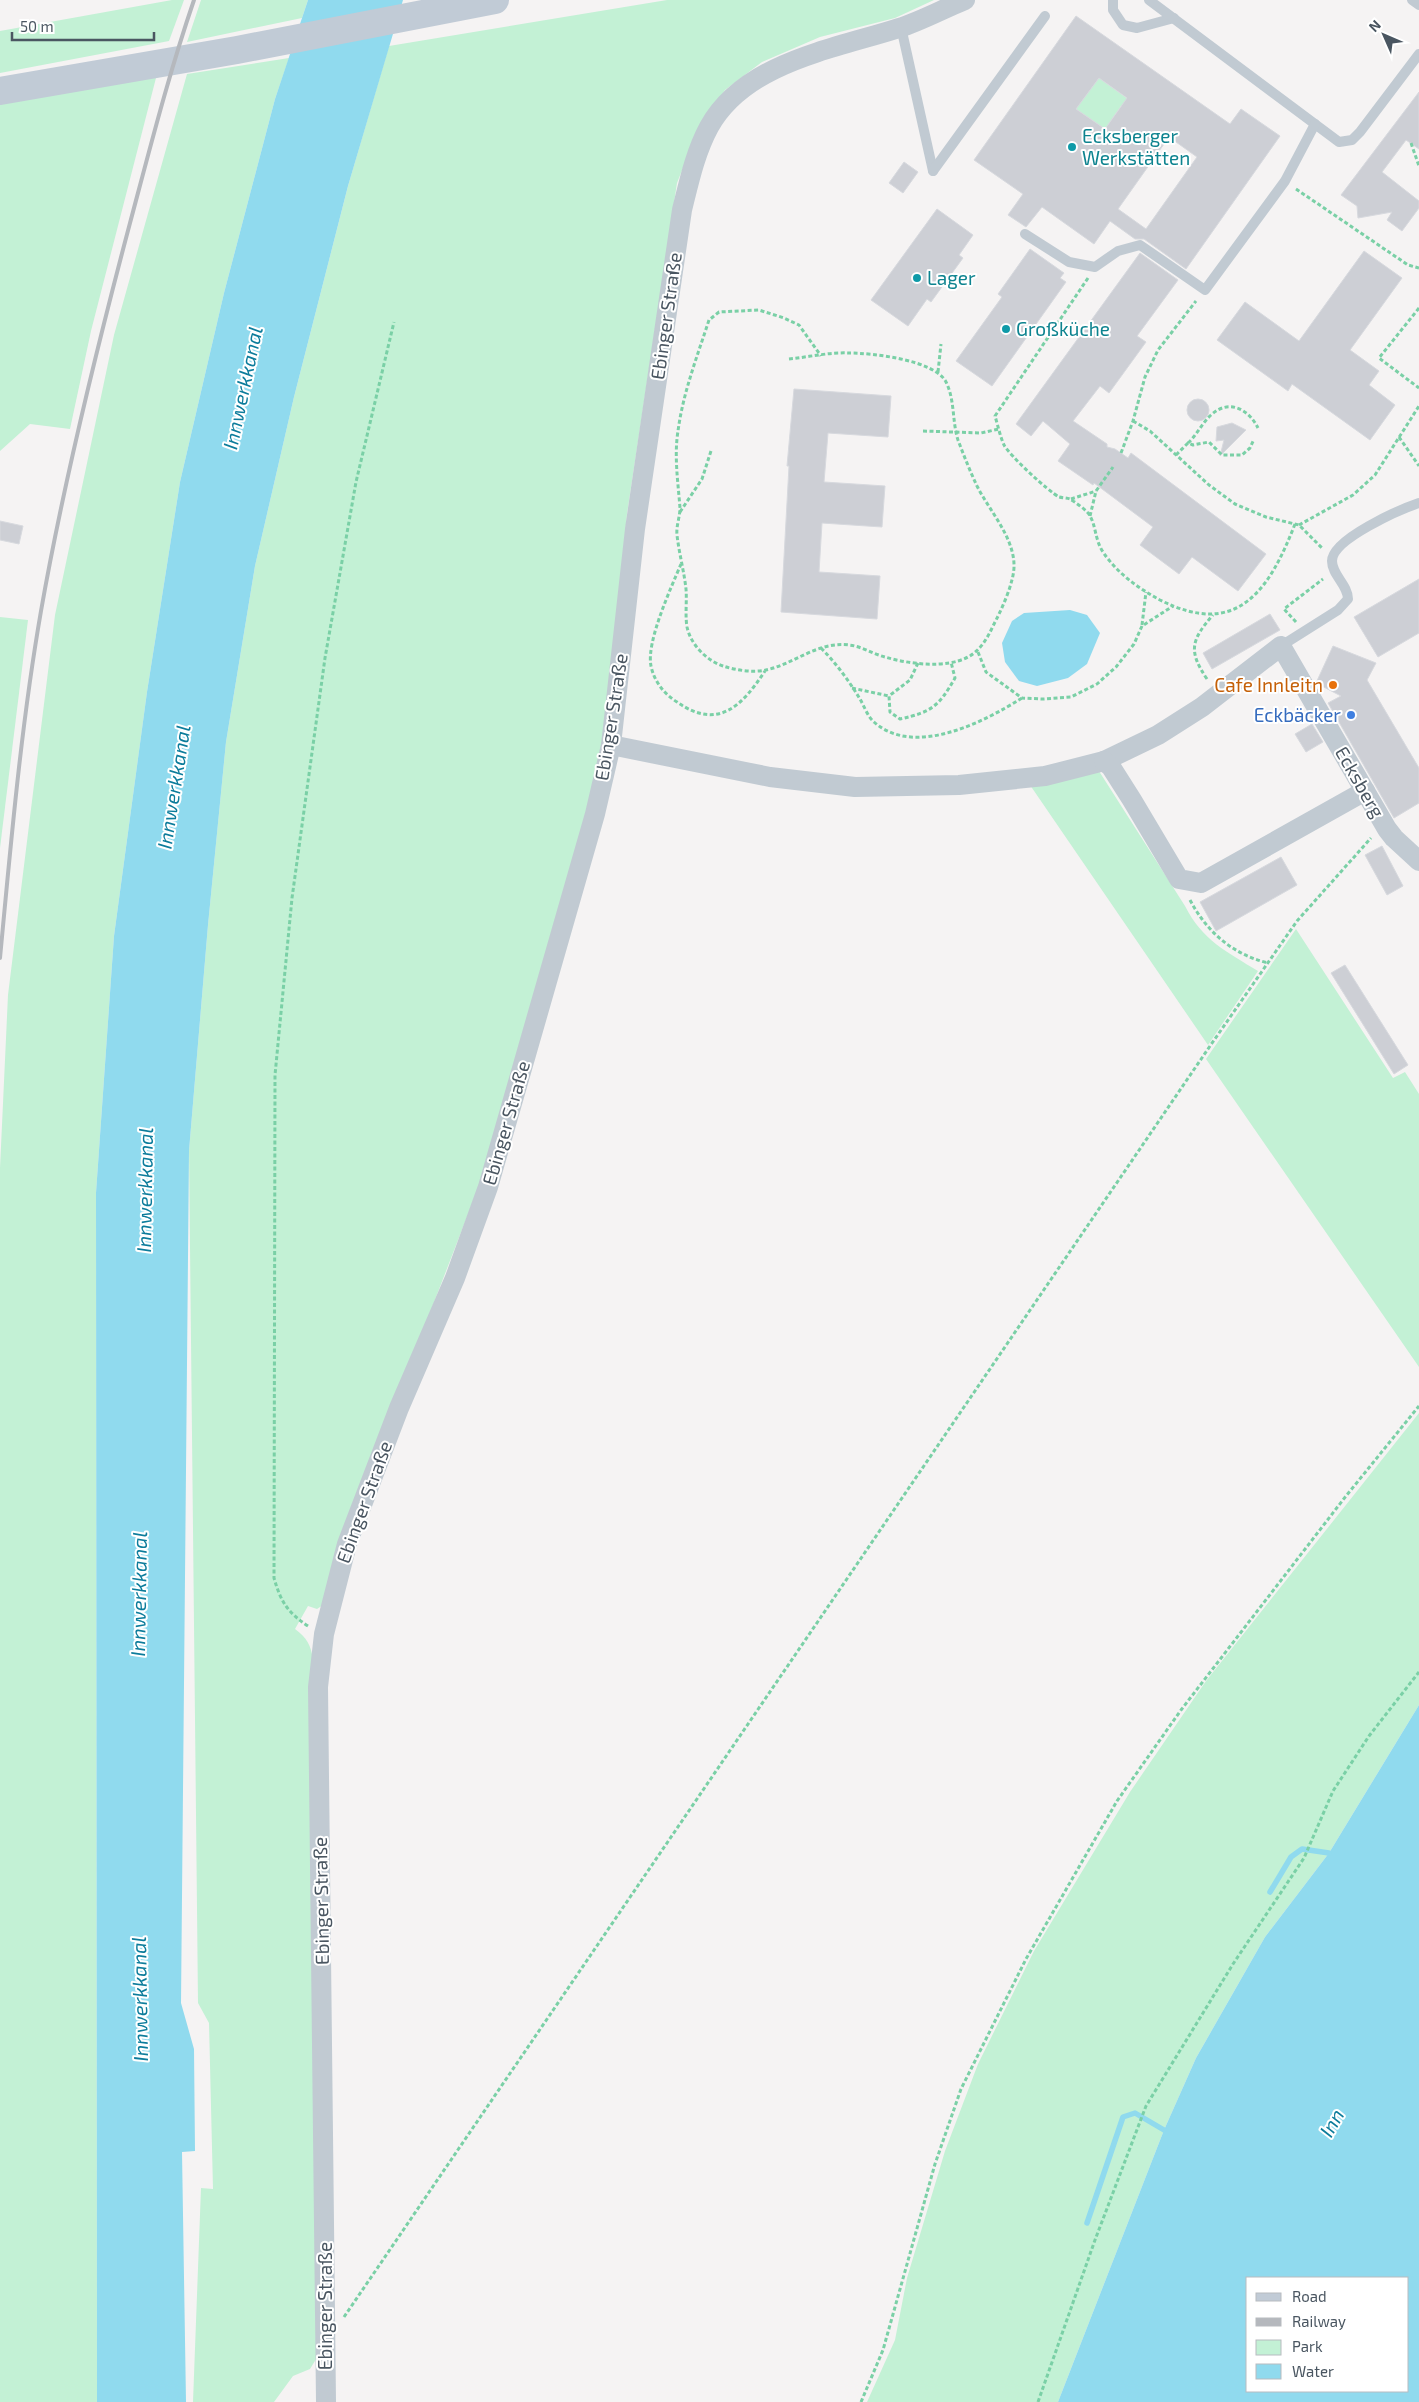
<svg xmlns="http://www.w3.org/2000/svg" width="1419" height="2402" font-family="'Exo 2',sans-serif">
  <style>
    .green { fill: #c3f1d5 }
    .water { fill: #90daee; fill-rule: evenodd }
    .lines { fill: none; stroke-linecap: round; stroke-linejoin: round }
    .stream { stroke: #90daee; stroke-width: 5.5 }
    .building { fill: #cdcfd5; stroke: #d7d9de; fill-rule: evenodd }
    .path { stroke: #7ad0a6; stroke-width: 3; stroke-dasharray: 4 2.5; stroke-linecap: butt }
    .lane { stroke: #c1cad2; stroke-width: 10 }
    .street { stroke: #c1cad2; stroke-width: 20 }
    .secondary { stroke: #c1cbd6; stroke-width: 28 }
    .rail { stroke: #b5b8bd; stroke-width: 4 }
    .culture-dot { fill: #0f9aa8; stroke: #fff; stroke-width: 2 }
    .food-dot { fill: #e8710a; stroke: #fff; stroke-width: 2 }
    .shop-dot { fill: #3f7fe0; stroke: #fff; stroke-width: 2 }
    .labels { text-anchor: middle; stroke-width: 4; stroke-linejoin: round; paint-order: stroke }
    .culture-label { font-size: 19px; fill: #0d838f; stroke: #fff; text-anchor: start }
    .street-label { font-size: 19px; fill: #4a5661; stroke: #fff }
    .food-label { font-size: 19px; fill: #c56008; stroke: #fff; text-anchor: end }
    .shop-label { font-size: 19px; fill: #366cbe; stroke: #fff; text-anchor: end }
    .water-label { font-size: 20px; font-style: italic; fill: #0c7c9b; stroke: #fff }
  </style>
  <rect width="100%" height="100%" fill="#f5f3f3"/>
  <g class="green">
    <path d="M172,0h12l-15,41 -169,32v-42z"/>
    <path d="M201,0h107l-6,18 -115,24z"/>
    <path d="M667,0h267l-39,18 -75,19 -58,25 -37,28 -25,35 -23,58 -50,331 -21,219 -15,70 -111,380 -59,153 -98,269 -6,4 -9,-3 -13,23c12,9 16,16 18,31l5,696 -8,13 -17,7 -19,26h-81l8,-214 12,1 -4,-166 -11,-20 -9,-852 19,-226 18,-183 29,-176 39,-169 54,-211 41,-140z"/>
    <path d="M289,58l-14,41 -51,194 -44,189 -33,210 -33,244 -18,257 1,1209h-97v-1234l8,-173 47,-380 59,-280 73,-261z"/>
    <path d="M157,74l-66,257 -21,98 -40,-5 -30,27v-348z"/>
    <path d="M1099,78l33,24 -11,4 -16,23 -29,-20z"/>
    <path d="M0,617l28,3 -28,228z"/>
    <path d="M1097,768l88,138c17,34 42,46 73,65l-50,74 -178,-260z"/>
    <path d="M1296,929l97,149 12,-6 14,22v273l-213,-308z"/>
    <path d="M1419,1413v292l-90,148 -64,84 -69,121 -32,72 -106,272h-191l28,-62 12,-62 38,-127 33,-87 56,-113 96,-159 76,-111z"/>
  </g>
  <g class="water">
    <path d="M308,0h95l-55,186 -54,211 -39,169 -29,176 -18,183 -19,226 -8,852 13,46 1,102 -13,1 4,250h-89l-1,-1209 18,-257 33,-244 33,-210 44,-189 51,-194z"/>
    <path d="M1070,610l17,5 13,18 -13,31 -19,14 -31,8 -18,-5 -14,-19 -3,-19 10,-22 12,-8z"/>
    <path d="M1419,1705v697h-361l106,-272 32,-72 69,-121 64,-84zM1248,2278h160v113h-160z"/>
  </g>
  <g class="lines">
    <g class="stream">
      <path d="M1270,1892l21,-35 11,-8 27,4"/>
      <path d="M1087,2223l36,-106 12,-4 29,17"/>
    </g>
  </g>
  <g class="building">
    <path d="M1076,16l154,108 11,-15 39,27 -94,133 -42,-30h-9l-25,-18 -16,23 -52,-37 -16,20 -18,-12 15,-21 -49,-34zM1099,78l28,20 -22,31 -29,-20zM1169,137l28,20 -51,72 -28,-20z"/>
    <path d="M1419,92v57l-13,-9 -24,32 37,29v7l-17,23 -15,-11 5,-8 -34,6 -1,-12 -16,-11z"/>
    <path d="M904,162l14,10 -15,21 -14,-10z"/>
    <path d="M937,209l36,26 -14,20 4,3 -32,44 -4,-3 -19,27 -37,-26z"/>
    <path d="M1030,249l34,24 -4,5 6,4 -74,104 -36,-25 46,-64 -4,-3z"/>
    <path d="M1364,251l38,27 -52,72 29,21 -10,14 26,20 -25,35 -78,-56 -4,7 -71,-51 28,-38 54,39z"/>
    <path d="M1140,253l38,27 -41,56 9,6 -37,51 -9,-7 -27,35 34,23v3l8,2 13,9 3,-5 135,101 -28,37 -46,-34 -13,17 -39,-29 13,-18 -59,-44 -1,2 -35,-24 12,-17 -27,-23 -12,15 -15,-12z"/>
    <path d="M794,389l97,7 -3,41 -60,-4 -4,49 61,4 -3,41 -60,-4 -3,49 61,4 -3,43 -96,-7 8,-146h-2z"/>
    <circle cx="1198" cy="410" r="11"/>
    <path d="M1232,423l14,7 -26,26 4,-16 -8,1 1,-14z"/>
    <path d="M0,521l23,5 -4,18 -19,-4z"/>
    <path d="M1419,579v54l-41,24 -24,-40z"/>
    <path d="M1270,614l10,16 -68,39 -9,-16z"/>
    <path d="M1333,646l43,17 -9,17 52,88v35l-25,15 -66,-115 13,-7 -25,-13z"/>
    <path d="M1312,724l11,18 -17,10 -11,-18z"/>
    <path d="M1382,846l21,40 -16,9 -22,-40z"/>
    <path d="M1281,857l16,28 -81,46 -16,-29z"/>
    <path d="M1345,965l63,100 -14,9 -63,-101z"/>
  </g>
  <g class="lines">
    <g class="path">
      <path d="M1411,143l8,23"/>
      <path d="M1296,189l112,76 11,3"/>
      <path d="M1088,278l-93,138c3,10 5,20 9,29 6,11 44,46 55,52 4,1 8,1 11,2 5,3 18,12 20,17 6,10 5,24 13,36 14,21 35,36 57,48 77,39 109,-9 135,-76"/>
      <path d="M1419,308l-40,50 40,30"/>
      <path d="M789,359c20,-2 41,-7 60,-6 23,0 86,7 97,29 9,18 6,39 12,58 6,16 12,31 19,46 12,24 36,50 37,78 1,17 -13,47 -21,62 -12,26 -24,36 -54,38 -17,1 -37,-2 -54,-7 -12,-3 -24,-11 -36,-12 -31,-4 -55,19 -83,25 -13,3 -31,0 -43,-4 -17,-6 -32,-21 -36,-39 -2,-12 0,-26 -1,-38 -2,-18 -7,-36 -9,-54 -1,-9 3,-18 3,-27 -2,-26 -6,-52 -2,-77 5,-38 19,-74 31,-111l10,-8 40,-2 25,8 15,7 22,31"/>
      <path d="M938,372l3,-28"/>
      <path d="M1133,421l17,10 59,54 26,19 31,13 33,8 24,24"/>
      <path d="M923,431l58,2 18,-4"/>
      <path d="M1399,437l20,29"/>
      <path d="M1188,443c9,-8 14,-20 23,-28 17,-16 37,-7 47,13"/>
      <path d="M1121,453l12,-32 12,-44 13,-27 38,-49"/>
      <path d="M1176,455l12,-12 5,2 16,-3 13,13h20l8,-7 4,-9"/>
      <path d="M1071,499l25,-8"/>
      <path d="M680,512l22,-33 9,-28"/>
      <path d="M1090,516l6,-25 17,-24"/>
      <path d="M1299,525l54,-30 22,-20 44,-69"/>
      <path d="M681,564c-10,24 -35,78 -30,102 3,15 13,28 26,36 41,29 65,4 88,-31"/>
      <path d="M1296,622l-12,-13 39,-30"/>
      <path d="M1142,625l4,-33"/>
      <path d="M821,648c15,15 28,33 39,51 4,7 8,18 14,23 40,36 110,0 148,-24"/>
      <path d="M978,652l8,20 36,26 21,1 28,-2 26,-13 19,-17 18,-23 8,-18 31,-20"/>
      <path d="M918,663l-8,17 -21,16 1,16 10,7c32,-7 39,-13 55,-41l-4,-16"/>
      <path d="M1207,679c-19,-28 -16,-39 6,-64"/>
      <path d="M852,688l37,8"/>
      <path d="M1190,900c17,32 42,54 78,63"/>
      <path d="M308,1626c-21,-14 -27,-24 -34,-48l1,-503 17,-177 33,-240 31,-176 38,-160"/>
      <path d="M344,2317l866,-1271 87,-125 74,-83"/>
      <path d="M861,2402l22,-52 52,-186 26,-75 65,-130 91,-158 64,-91 165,-214 73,-90"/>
      <path d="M1038,2402l57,-162 51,-134 87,-142 71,-106 29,-67 36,-55 50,-64"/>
    </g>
    <g class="lane">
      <path d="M1113,0v10l10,15 14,3 37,-10"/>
      <path d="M1149,0l190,142 13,-2 8,-8 59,-78"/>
      <path d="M1412,0l7,5"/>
      <path d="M901,27l32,144"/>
      <path d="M933,171l112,-155"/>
      <path d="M1025,234l44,28 26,5 23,-16 22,-6 65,45 80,-109 30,-57"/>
      <path d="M1281,646l57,-36 10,-11c0,-14 -16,-24 -16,-38 0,-22 69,-52 87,-58"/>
    </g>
    <g class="street">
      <path d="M611,745l159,32 85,10 104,-2 86,-9 59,-15"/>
      <path d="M1104,761l54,-26 44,-28 79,-61 106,183 7,9 25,23"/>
      <path d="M1104,761l7,6 21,33 47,79 22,4 164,-92"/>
      <path d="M326,2402l-8,-715 6,-53 23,-90 52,-136 56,-130 33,-91 107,-373 16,-69 24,-216 47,-319c7,-28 13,-57 27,-83 36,-65 125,-78 190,-99 22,-7 44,-19 66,-28"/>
    </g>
    <path class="secondary" d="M0,91l237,-41 258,-50"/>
    <path class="rail" d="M0,958c11,-116 21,-232 41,-347 23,-131 55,-260 89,-388 20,-75 39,-150 64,-223"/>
  </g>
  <g class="culture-dot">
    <circle cx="1072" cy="147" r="5"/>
    <circle cx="917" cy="278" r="5"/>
    <circle cx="1006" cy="329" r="5"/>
  </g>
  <circle class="food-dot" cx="1333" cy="685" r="5"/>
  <circle class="shop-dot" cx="1351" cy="715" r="5"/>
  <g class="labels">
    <g class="culture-label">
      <text x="1082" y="143">Ecksberger<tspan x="1082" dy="22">Werkstätten</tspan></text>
      <text x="927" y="285">Lager</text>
      <text x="1016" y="336">Großküche</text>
    </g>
    <g class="street-label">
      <text transform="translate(666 316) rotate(-82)" y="7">Ebinger Straße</text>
      <text transform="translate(611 717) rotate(-81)" y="7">Ebinger Straße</text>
      <text transform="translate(1360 782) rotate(60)" y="7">Ecksberg</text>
      <text transform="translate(506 1123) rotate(-74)" y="7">Ebinger Straße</text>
      <text transform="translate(364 1502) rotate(-70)" y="7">Ebinger Straße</text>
      <text transform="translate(321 1901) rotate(-91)" y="7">Ebinger Straße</text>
      <text transform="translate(325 2306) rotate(-90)" y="7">Ebinger Straße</text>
    </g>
    <g class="food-label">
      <text x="1323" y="692">Cafe Innleitn</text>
    </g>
    <g class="shop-label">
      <text x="1341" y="722">Eckbäcker</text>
    </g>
    <g class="water-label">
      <text transform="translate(243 388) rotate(-78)" y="7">Innwerkkanal</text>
      <text transform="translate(174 787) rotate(-81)" y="7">Innwerkkanal</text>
      <text transform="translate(145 1190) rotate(-89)" y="7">Innwerkkanal</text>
      <text transform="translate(139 1594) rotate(-89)" y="7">Innwerkkanal</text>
      <text transform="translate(140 1999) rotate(-91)" y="7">Innwerkkanal</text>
      <text transform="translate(1332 2123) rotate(-60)" y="7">Inn</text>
    </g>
  </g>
  <rect x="1246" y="2277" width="162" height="115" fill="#ffffff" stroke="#b7bbc0"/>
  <rect x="1256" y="2293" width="25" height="8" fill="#c1cbd6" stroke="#b7bbc0"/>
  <text x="1292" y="2302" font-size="15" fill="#4a5661">Road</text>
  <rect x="1256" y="2318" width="25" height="8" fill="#b5b8bd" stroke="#b7bbc0"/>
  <text x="1292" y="2327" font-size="15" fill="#4a5661">Railway</text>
  <rect x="1256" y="2340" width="25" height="15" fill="#c3f1d5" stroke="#b7bbc0"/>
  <text x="1292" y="2352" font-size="15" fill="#4a5661">Park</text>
  <rect x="1256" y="2364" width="25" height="15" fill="#90daee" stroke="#b7bbc0"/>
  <text x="1292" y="2377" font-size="15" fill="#4a5661">Water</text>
  <g transform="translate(1384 35) rotate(315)" stroke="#ffffff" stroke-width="4" paint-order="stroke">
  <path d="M0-4L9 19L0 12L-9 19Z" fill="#4a5661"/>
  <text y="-8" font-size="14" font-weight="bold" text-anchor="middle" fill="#4a5661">N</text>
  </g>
  <path d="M12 32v8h142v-8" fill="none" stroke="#4a5661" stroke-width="2.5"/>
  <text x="20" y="32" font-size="15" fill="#4a5661" stroke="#ffffff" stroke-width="4" paint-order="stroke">50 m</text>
</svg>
